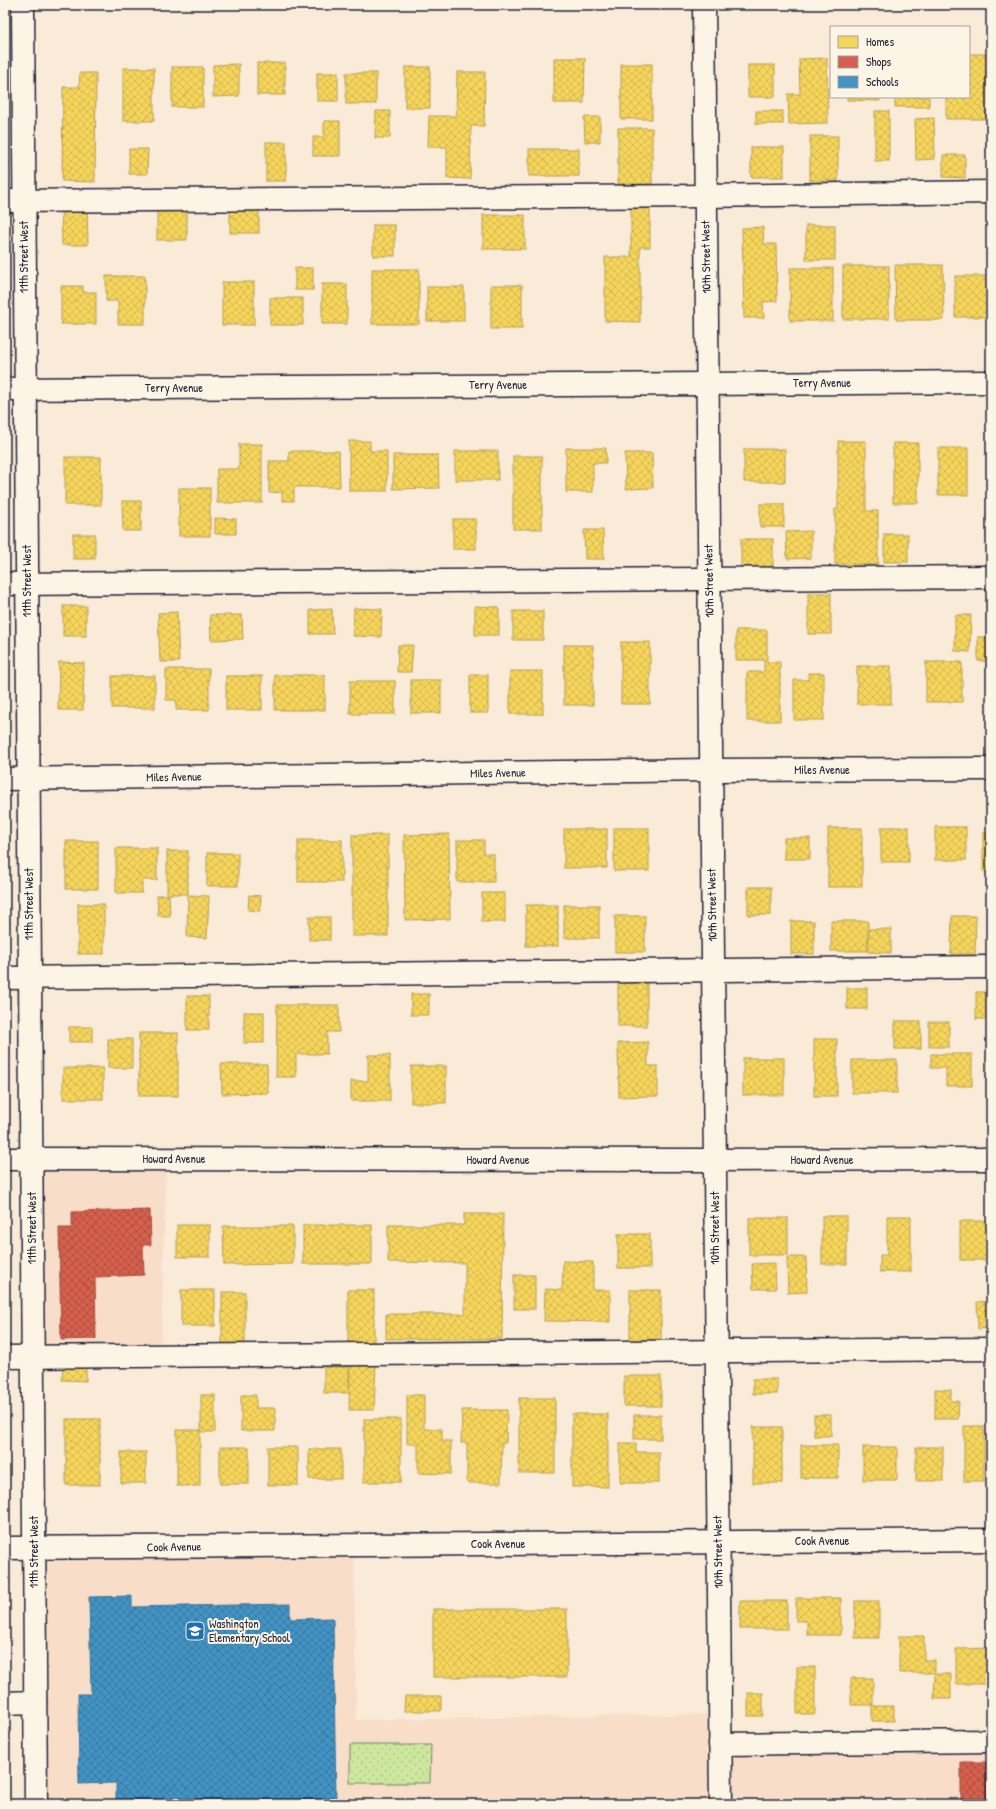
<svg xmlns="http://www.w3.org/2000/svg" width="996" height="1809" font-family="'Patrick Hand',sans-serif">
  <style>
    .built { fill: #f8ddc8 }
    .park { fill: url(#park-dots); stroke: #77846c }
    .homes { fill: url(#homes-cross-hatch); stroke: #b69f52 }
    .shops { fill: url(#shops-cross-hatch); stroke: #a04d48 }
    .schools { fill: url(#schools-cross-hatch); stroke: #39719a }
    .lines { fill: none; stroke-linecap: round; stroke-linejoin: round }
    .minor-casing { stroke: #22223b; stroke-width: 25 }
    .minor { stroke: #fcf5e5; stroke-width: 22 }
    .labels { text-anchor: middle; stroke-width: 4; stroke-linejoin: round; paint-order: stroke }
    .street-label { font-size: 12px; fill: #22223b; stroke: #fcf5e5 }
    .poi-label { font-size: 12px; fill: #22223b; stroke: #fcf5e5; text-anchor: start }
  </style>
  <defs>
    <pattern id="park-dots" width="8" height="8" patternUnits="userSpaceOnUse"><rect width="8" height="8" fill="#cce79e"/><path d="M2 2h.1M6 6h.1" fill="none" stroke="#afc689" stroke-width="1.8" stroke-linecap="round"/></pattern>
    <pattern id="homes-cross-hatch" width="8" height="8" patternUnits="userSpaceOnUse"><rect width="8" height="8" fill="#f6d55c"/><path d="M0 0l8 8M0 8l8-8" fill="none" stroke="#d3b751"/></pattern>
    <pattern id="shops-cross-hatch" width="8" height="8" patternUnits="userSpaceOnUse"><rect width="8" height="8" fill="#d6604d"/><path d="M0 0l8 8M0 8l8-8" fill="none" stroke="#ad4f41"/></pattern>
    <pattern id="schools-cross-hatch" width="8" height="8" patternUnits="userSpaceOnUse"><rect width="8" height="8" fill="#4393c3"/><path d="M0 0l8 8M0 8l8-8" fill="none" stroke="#3878a0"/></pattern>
  </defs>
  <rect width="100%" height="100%" fill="#faead8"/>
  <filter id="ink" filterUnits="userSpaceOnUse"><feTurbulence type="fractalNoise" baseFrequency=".025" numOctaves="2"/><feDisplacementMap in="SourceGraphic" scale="8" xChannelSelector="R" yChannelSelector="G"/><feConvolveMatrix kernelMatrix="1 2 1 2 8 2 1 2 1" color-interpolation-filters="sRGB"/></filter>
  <g filter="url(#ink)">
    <g class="built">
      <path d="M31,1159h135l-5,197 -129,1z"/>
      <path d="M354,1545l2,175 364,-6v30l271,-3v63h-955l-2,-256z"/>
    </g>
    <path class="park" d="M350,1745h81l-1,38h-80z"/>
    <g class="homes">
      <path d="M969,54h17v65h-40v-21l23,-1z"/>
      <path d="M554,58h31l-1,45h-30z"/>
      <path d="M827,58l1,65 -39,1 -1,-30h12l-1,-35z"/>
      <rect x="257" y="63" width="28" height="32"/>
      <path d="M239,64v32l-26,1v-32z"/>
      <rect x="621" y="64" width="31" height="55"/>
      <rect x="748" y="65" width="27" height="32"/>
      <rect x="172" y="67" width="31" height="40"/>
      <rect x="405" y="67" width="25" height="41"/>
      <rect x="123" y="68" width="31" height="53"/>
      <path d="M457,72h28l-1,54h-13l-1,53 -23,-1v-31h-19l1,-31h27z"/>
      <path d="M80,73h16l-1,109 -33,-1 1,-94h16z"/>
      <rect x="317" y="73" width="21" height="28"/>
      <rect x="346" y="73" width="30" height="31"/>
      <path d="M847,97h33v4l-33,-1z"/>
      <rect x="895" y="97" width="34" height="10"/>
      <path d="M376,111h14v27h-15z"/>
      <rect x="756" y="111" width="27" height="13"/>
      <rect x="875" y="111" width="14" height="50"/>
      <path d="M584,117h16v25h-15z"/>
      <path d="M934,118l1,41 -19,1 -1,-41z"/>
      <path d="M324,121h16v35h-27v-19h11z"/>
      <rect x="618" y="128" width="34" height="56"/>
      <rect x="810" y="136" width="28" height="45"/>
      <rect x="266" y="142" width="20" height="39"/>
      <rect x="751" y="147" width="33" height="30"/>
      <path d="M129,149h19l-1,25h-18z"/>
      <rect x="529" y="149" width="50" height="27"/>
      <path d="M943,155h22v23l-22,-1z"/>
      <path d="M87,204l1,41h-26l-1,-40z"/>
      <rect x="230" y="205" width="29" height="28"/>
      <path d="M631,206h19v41h-10v75l-35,-1v-64h26z"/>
      <rect x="157" y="210" width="30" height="30"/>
      <rect x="483" y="215" width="42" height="34"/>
      <rect x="373" y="225" width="22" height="31"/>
      <rect x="806" y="225" width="29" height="35"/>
      <path d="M763,227l1,17h12l1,57 -14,1 1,16h-20l-2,-90z"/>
      <path d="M895,265h48l1,55h-48z"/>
      <rect x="843" y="266" width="46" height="53"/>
      <rect x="295" y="268" width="18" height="22"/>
      <rect x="790" y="268" width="43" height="53"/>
      <rect x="372" y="269" width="47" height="55"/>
      <path d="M106,276h39v48h-27v-23h-12z"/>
      <rect x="955" y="276" width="35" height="41"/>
      <rect x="222" y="282" width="32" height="43"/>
      <rect x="322" y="284" width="25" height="40"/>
      <rect x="491" y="285" width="31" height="44"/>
      <path d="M61,286h22v6h13v32h-35z"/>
      <rect x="427" y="287" width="37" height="34"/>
      <rect x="270" y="298" width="33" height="27"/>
      <path d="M349,441h21v10h17v40h-38z"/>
      <path d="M838,441h28v70h12v54l-43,-1v-55h3z"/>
      <rect x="893" y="443" width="25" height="60"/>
      <path d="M239,444h23v59h-45v-34h22z"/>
      <path d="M566,448h40v15h-13v29h-27z"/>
      <rect x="938" y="448" width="30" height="47"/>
      <rect x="744" y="449" width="41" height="33"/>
      <path d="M289,451h50l1,36h-46v14h-12v-9l-13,1v-32h20z"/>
      <rect x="455" y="451" width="43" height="29"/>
      <path d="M625,453h27l1,35 -27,1z"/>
      <path d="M393,455h45l1,33 -46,1z"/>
      <rect x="513" y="456" width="29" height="73"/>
      <rect x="65" y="457" width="36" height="48"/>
      <rect x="179" y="488" width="31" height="48"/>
      <path d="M122,501h19v30h-18z"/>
      <rect x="760" y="504" width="24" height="23"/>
      <path d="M215,518l21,1v15h-21z"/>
      <rect x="453" y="519" width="23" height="30"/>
      <path d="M584,530h19l1,29h-19z"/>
      <path d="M811,531v27l-24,1 -1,-27z"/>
      <rect x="73" y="534" width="22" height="25"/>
      <rect x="884" y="534" width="24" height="28"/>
      <rect x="741" y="539" width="32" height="28"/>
      <rect x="808" y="593" width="23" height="41"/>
      <rect x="63" y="606" width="23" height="30"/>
      <path d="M475,606l24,1v28h-24z"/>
      <path d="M354,608l28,1 -1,28 -28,-1z"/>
      <path d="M332,609l1,25h-23v-24z"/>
      <rect x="513" y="611" width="30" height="29"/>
      <path d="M177,612l2,50h-19l-2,-49z"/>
      <path d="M210,615h32l1,24 -32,1z"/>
      <path d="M955,615h16l-1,37 -15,-1z"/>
      <path d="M736,630h31v32h13v59h-33v-49h17v-12h-28z"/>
      <rect x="978" y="637" width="13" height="24"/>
      <rect x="621" y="642" width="29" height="62"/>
      <path d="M398,645h15l-2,27h-14z"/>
      <rect x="564" y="645" width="29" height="60"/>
      <path d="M59,662l25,1 -1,47h-25z"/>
      <rect x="926" y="662" width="36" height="40"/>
      <rect x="857" y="666" width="34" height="38"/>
      <path d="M166,669h43v41h-33v-10h-10z"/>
      <rect x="510" y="671" width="33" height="43"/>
      <path d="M808,673h16v47h-30v-40h14z"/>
      <rect x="275" y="675" width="50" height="35"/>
      <rect x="470" y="675" width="18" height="38"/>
      <rect x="112" y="676" width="43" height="32"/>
      <rect x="226" y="676" width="36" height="34"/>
      <rect x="411" y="680" width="30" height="33"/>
      <rect x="350" y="681" width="45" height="33"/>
      <rect x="881" y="827" width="28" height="35"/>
      <rect x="935" y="827" width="31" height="33"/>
      <rect x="614" y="828" width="35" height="43"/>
      <rect x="828" y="828" width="34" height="59"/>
      <rect x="564" y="829" width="43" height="39"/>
      <rect x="983" y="833" width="8" height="38"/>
      <path d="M449,834l1,85 -45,1 -1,-85z"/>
      <rect x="352" y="835" width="36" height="101"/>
      <rect x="784" y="838" width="26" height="21"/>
      <rect x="298" y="840" width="44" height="42"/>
      <path d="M457,840h27v14h10v28h-37z"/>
      <rect x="66" y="841" width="32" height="48"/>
      <path d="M116,848h41v32h-15v13h-26z"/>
      <rect x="167" y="851" width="21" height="43"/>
      <rect x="207" y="853" width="31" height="33"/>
      <rect x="748" y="887" width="23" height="28"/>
      <rect x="482" y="893" width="23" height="29"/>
      <path d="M157,895h12l1,21h-12z"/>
      <path d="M188,895l21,1 -2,42 -20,-1z"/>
      <path d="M249,895l12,1 -1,15 -12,-1z"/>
      <rect x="78" y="904" width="26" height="50"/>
      <rect x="526" y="905" width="32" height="41"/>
      <rect x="564" y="905" width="35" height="33"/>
      <rect x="615" y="916" width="30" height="36"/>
      <path d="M952,916h24l-1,38h-24z"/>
      <rect x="309" y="917" width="21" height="23"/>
      <rect x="791" y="921" width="23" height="33"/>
      <rect x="831" y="921" width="37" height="30"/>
      <path d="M869,929h22v24l-23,-1z"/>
      <rect x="618" y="983" width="29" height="43"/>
      <rect x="847" y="988" width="20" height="21"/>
      <rect x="976" y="992" width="15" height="27"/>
      <rect x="411" y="994" width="18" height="21"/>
      <rect x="187" y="996" width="22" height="34"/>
      <path d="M277,1005h62v27h-12v22h-31v23h-20z"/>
      <rect x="244" y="1012" width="20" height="31"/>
      <rect x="895" y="1021" width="26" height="28"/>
      <rect x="929" y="1022" width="20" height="25"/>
      <rect x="69" y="1027" width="23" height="15"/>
      <rect x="139" y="1033" width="39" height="63"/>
      <rect x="108" y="1039" width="24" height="29"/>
      <rect x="814" y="1039" width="23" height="57"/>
      <path d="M648,1042v24h10v30l-39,1 -1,-54z"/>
      <path d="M931,1054h41v32h-26v-18h-15z"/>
      <path d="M368,1055h22v46h-39v-20h17z"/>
      <rect x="743" y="1058" width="41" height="37"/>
      <rect x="988" y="1058" width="3" height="39"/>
      <rect x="852" y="1060" width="45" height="33"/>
      <path d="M221,1064h46l1,29 -46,1z"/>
      <rect x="411" y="1066" width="35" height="37"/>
      <rect x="63" y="1068" width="40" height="31"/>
      <path d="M464,1214h39l-1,125h-116v-25h79v-51l-77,-1v-37h76z"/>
      <rect x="822" y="1216" width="25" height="48"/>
      <path d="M887,1216h24v56h-31v-17h7z"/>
      <rect x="749" y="1218" width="39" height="37"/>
      <rect x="960" y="1221" width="31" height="39"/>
      <rect x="177" y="1225" width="33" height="32"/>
      <rect x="303" y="1225" width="69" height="39"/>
      <path d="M223,1226h70v38l-69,1z"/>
      <rect x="618" y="1234" width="32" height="34"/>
      <path d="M787,1257h19l1,35 -19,1z"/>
      <path d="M563,1261l30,1v28h17v32l-66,-1 1,-32 17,1z"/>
      <path d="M775,1263l1,26h-23l-1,-25z"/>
      <rect x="514" y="1275" width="21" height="34"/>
      <rect x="181" y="1290" width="34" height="36"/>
      <rect x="348" y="1290" width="26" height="53"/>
      <rect x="630" y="1290" width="31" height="53"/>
      <rect x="222" y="1292" width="23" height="53"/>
      <path d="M991,1301v27l-13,1 -1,-27z"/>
      <path d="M63,1363h23v18l-24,-1z"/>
      <path d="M350,1363l26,1 -2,46h-25z"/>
      <rect x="324" y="1367" width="25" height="26"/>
      <rect x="624" y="1376" width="37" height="30"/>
      <rect x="753" y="1379" width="24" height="15"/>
      <path d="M935,1389l16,1v11h8l-1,18h-23z"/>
      <rect x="201" y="1395" width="14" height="37"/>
      <path d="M241,1395h15v13h19v23h-34z"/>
      <path d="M407,1395h17v34h18v12h9v33l-33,-1v-29h-11z"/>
      <rect x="519" y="1398" width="36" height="75"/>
      <path d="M462,1410h45l-1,33h-4l-1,40h-34v-40h-6z"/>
      <rect x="572" y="1414" width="36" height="73"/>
      <rect x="634" y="1415" width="27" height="24"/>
      <rect x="814" y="1415" width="17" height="21"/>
      <rect x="66" y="1419" width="34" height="66"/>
      <rect x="364" y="1419" width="37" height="63"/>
      <rect x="964" y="1426" width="20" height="55"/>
      <rect x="753" y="1427" width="29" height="56"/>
      <rect x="177" y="1430" width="23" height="56"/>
      <path d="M620,1443h16v9h23v31h-39z"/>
      <rect x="801" y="1445" width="37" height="33"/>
      <rect x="220" y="1447" width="29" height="37"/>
      <rect x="268" y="1447" width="30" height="38"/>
      <rect x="863" y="1447" width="34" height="33"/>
      <rect x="916" y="1447" width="27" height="34"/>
      <rect x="309" y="1449" width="32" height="30"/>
      <rect x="121" y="1452" width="25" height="31"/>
      <path d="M796,1598h45v37h-34v-14h-11z"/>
      <rect x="740" y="1601" width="47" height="28"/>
      <rect x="855" y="1601" width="24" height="37"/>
      <rect x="433" y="1609" width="134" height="68"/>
      <path d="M899,1636h25v24h11v13h-36z"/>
      <path d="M991,1648v36h-35v-35z"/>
      <rect x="797" y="1667" width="18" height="47"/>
      <path d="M935,1674h16v25h-17z"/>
      <path d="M851,1678h22v28h21v15h-22v-16h-21z"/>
      <rect x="748" y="1693" width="15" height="23"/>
      <path d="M405,1696h36v15h-37z"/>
    </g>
    <g class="shops">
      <path d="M150,1210l1,35h-8l1,30 -49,2 1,62 -35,1 -2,-112h13v-16z"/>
      <rect x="961" y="1762" width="30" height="42"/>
    </g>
    <path class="schools" d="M132,1596v11l158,-3v15l43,-1 3,182 -220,4v-21l-37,1 -1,-90h13l-2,-97z"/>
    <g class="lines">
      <defs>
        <g id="minor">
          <path d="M23,5l13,1799"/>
          <path d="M704,5l17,1799"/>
          <path d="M5,201l700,-5 286,-4"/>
          <path d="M5,389l986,-7"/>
          <path d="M5,584l986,-7"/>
          <path d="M5,779l706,-9 280,-1"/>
          <path d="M5,978l986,-11"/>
          <path d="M5,1159l710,1 276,-1"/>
          <path d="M5,1357l986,-8"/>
          <path d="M5,1548l986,-8"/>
          <path d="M5,1703l30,-1"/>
          <path d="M720,1744l271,-3"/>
        </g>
      </defs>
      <use href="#minor" class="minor-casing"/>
      <use href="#minor" class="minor"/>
    </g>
  </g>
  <defs>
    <symbol id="school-square" viewBox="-11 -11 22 22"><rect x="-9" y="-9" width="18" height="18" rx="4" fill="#1f6fb2" stroke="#fcf5e5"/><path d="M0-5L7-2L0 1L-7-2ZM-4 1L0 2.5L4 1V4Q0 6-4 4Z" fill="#fff"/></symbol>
  </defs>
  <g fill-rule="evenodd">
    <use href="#school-square" x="184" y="1620" width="22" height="22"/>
  </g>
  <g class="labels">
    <g class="street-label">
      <text transform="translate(24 257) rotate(-90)" y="4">11th Street West</text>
      <text transform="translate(706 257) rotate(-91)" y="4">10th Street West</text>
      <text x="822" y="387">Terry Avenue</text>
      <text x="498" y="389">Terry Avenue</text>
      <text x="174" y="392">Terry Avenue</text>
      <text transform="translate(27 581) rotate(-90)" y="4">11th Street West</text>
      <text transform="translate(709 581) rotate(-91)" y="4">10th Street West</text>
      <text x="822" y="774">Miles Avenue</text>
      <text transform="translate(498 773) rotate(-1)" y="4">Miles Avenue</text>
      <text transform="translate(174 777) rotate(-1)" y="4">Miles Avenue</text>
      <text transform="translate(29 904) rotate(-90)" y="4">11th Street West</text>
      <text transform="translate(712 905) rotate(-91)" y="4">10th Street West</text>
      <text x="174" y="1163">Howard Avenue</text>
      <text x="498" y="1164">Howard Avenue</text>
      <text x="822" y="1164">Howard Avenue</text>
      <text transform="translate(32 1228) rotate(-90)" y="4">11th Street West</text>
      <text transform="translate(715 1228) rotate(-90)" y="4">10th Street West</text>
      <text x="822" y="1545">Cook Avenue</text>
      <text x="498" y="1548">Cook Avenue</text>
      <text transform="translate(174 1547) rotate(-1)" y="4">Cook Avenue</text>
      <text transform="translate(34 1552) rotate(-90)" y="4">11th Street West</text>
      <text transform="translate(718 1552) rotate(-91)" y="4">10th Street West</text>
    </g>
    <g class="poi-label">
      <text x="209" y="1628">Washington<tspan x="209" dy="14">Elementary School</tspan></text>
    </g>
  </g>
  <rect width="996" height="1809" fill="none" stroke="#fcf5e5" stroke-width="20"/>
  <rect x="10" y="10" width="976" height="1789" fill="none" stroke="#22223b" stroke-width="1.5" filter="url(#ink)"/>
  <rect x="830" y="26" width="140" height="72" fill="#fcf5e5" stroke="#a5a1a1"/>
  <rect x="838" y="36" width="20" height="12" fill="#f6d55c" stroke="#a5a1a1"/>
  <text x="866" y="46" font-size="12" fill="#22223b">Homes</text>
  <rect x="838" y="56" width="20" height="12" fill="#d6604d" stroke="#a5a1a1"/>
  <text x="866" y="66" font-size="12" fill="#22223b">Shops</text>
  <rect x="838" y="76" width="20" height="12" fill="#4393c3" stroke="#a5a1a1"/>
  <text x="866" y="86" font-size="12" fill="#22223b">Schools</text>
</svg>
